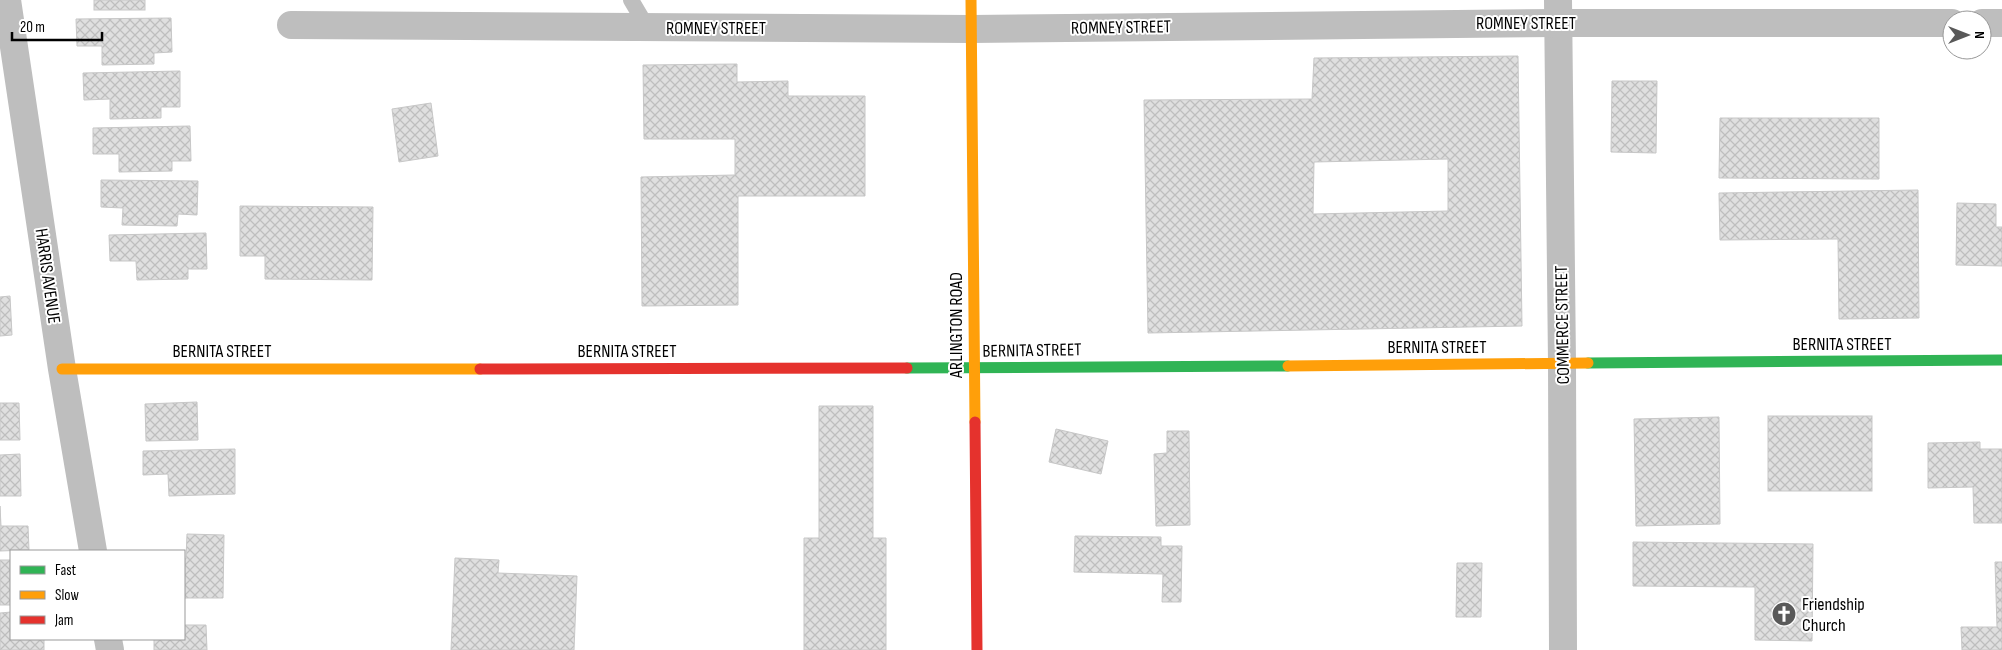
<svg xmlns="http://www.w3.org/2000/svg" width="2002" height="650" font-family="'Sofia Sans Condensed',sans-serif">
  <style>
    .building { fill: url(#building-cross-hatch); stroke: #c7c7c7; fill-rule: evenodd }
    .lines { fill: none; stroke-linecap: round; stroke-linejoin: round }
    .lane { stroke: #bebebe; stroke-width: 16 }
    .street { stroke: #bebebe; stroke-width: 28 }
    .fast { stroke: #30b455; stroke-width: 11 }
    .slow { stroke: #ff9f0a; stroke-width: 11 }
    .jam { stroke: #e5322d; stroke-width: 11 }
    .labels { text-anchor: middle; stroke-width: 4; stroke-linejoin: round; paint-order: stroke }
    .street-label { font-size: 18px; fill: #000; stroke: #fff }
    .poi-label { font-size: 18px; fill: #000; stroke: #fff; text-anchor: start }
  </style>
  <defs>
    <pattern id="building-cross-hatch" width="8" height="8" patternUnits="userSpaceOnUse" patternTransform="scale(1.25)"><rect width="8" height="8" fill="#dfdfdf"/><path d="M0 0l8 8M0 8l8-8" fill="none" stroke="#bebebe"/></pattern>
  </defs>
  <rect width="100%" height="100%" fill="#fff"/>
  <g class="building">
    <rect x="94" y="0" width="51" height="10"/>
    <path d="M171,18l1,34 -18,1v11l-52,1v-19h-25l-1,-27z"/>
    <path d="M1518,56l4,270 -374,7 -4,-233 168,-1 2,-41zM1448,159v52l-135,3 1,-52z"/>
    <path d="M737,64v18l51,-1v15h77v100h-127v109l-96,1 -1,-129 94,-2v-36h-91l-1,-74z"/>
    <path d="M180,71v36h-19v11l-51,1v-20l-26,1 -1,-27z"/>
    <path d="M1612,81h45l-1,72 -45,-1z"/>
    <path d="M431,103l7,53 -39,6 -7,-53z"/>
    <path d="M1720,118h159v61l-160,-1z"/>
    <path d="M190,126l1,35h-19v10l-53,1v-18h-26v-26z"/>
    <path d="M101,180l97,1 -1,34 -19,-1 -1,12 -55,-1 1,-17 -22,-1z"/>
    <path d="M1918,190l1,128 -80,1 -1,-80 -118,1 -1,-47z"/>
    <path d="M1957,203l39,1v23h6v39l-46,-1z"/>
    <path d="M240,206l133,1 -1,73 -107,-1v-23h-25z"/>
    <path d="M206,233l1,36h-19v10l-51,1 -1,-19h-26l-1,-26z"/>
    <path d="M10,296l2,39 -12,1v-39z"/>
    <path d="M197,402l1,38 -52,1 -1,-37z"/>
    <path d="M0,403h19l1,37h-20z"/>
    <path d="M819,406h54v132h13v112h-82v-112h15z"/>
    <rect x="1768" y="416" width="104" height="75"/>
    <path d="M1719,417l1,107 -84,2 -2,-107z"/>
    <path d="M1056,429l52,12 -7,33 -52,-12z"/>
    <path d="M1167,431h22l1,94 -34,1 -2,-72 13,-1z"/>
    <path d="M1980,442v7h22v74h-28l-1,-36 -45,1v-45z"/>
    <path d="M235,449v45l-66,2 -1,-22 -25,1v-24z"/>
    <path d="M20,454l1,42h-21v-41z"/>
    <path d="M0,506l1,20h27l1,24 -29,1z"/>
    <path d="M187,534l37,1 -1,63h-39v-39h2z"/>
    <path d="M1075,536l86,1v9h21l-1,56h-19l1,-28 -89,-2z"/>
    <path d="M1633,542l180,2 -1,97 -57,-1v-53l-122,-1z"/>
    <path d="M455,558l44,2 -1,13 79,3 -3,74h-123z"/>
    <path d="M0,560h10l1,45h-11z"/>
    <path d="M1995,562h7v88h-40l-1,-23h36z"/>
    <path d="M1457,563h25l-1,54h-25z"/>
    <path d="M11,612v27h33v11h-44v-37z"/>
    <path d="M184,625h22l1,25h-53v-11h30z"/>
  </g>
  <g class="lines">
    <path class="lane" d="M631,0l16,27"/>
    <g class="street">
      <path d="M7,0l55,369 31,182"/>
      <path d="M1558,0l4,363 1,287"/>
      <path d="M1982,23h20"/>
      <path d="M291,25l680,4 587,-6h394"/>
      <path d="M108,639l2,11"/>
    </g>
    <g class="fast">
      <path d="M1588,363l414,-3"/>
      <path d="M907,368l381,-2"/>
    </g>
    <g class="slow">
      <path d="M971,0l4,422"/>
      <path d="M1288,366l300,-3"/>
      <path d="M62,369h418"/>
    </g>
    <g class="jam">
      <path d="M480,369l427,-1"/>
      <path d="M975,422l2,228"/>
    </g>
  </g>
  <defs>
    <symbol id="church-disc" viewBox="-11 -11 22 22"><circle r="9.5" fill="#595959" stroke="#fff"/><path d="M-1.2-6h2.4v3.5h3.3v2.4h-3.3V6h-2.4V-.1h-3.3v-2.4h3.3Z" fill="#fff"/></symbol>
  </defs>
  <g fill-rule="evenodd">
    <use href="#church-disc" x="1770" y="600" width="28" height="28"/>
  </g>
  <g class="labels">
    <g class="street-label">
      <text x="1526" y="29">ROMNEY STREET</text>
      <text transform="translate(1121 27) rotate(-1)" y="6">ROMNEY STREET</text>
      <text x="716" y="34">ROMNEY STREET</text>
      <text transform="translate(48 276) rotate(82)" y="6">HARRIS AVENUE</text>
      <text transform="translate(956 325) rotate(-90)" y="6">ARLINGTON ROAD</text>
      <text transform="translate(1562 325) rotate(-91)" y="6">COMMERCE STREET</text>
      <text x="1842" y="350">BERNITA STREET</text>
      <text x="1437" y="353">BERNITA STREET</text>
      <text transform="translate(1032 350) rotate(-1)" y="6">BERNITA STREET</text>
      <text x="222" y="357">BERNITA STREET</text>
      <text x="627" y="357">BERNITA STREET</text>
    </g>
    <g class="poi-label">
      <text x="1802" y="610">Friendship<tspan x="1802" dy="21">Church</tspan></text>
    </g>
  </g>
  <rect x="10" y="550" width="175" height="90" fill="#ffffff" stroke="#999999"/>
  <rect x="20" y="566" width="25" height="8" fill="#30b455" stroke="#999999"/>
  <text x="55" y="575" font-size="15" fill="#000000">Fast</text>
  <rect x="20" y="591" width="25" height="8" fill="#ff9f0a" stroke="#999999"/>
  <text x="55" y="600" font-size="15" fill="#000000">Slow</text>
  <rect x="20" y="616" width="25" height="8" fill="#e5322d" stroke="#999999"/>
  <text x="55" y="625" font-size="15" fill="#000000">Jam</text>
  <g transform="translate(1967 35) rotate(90)"><circle r="24" fill="#ffffff" stroke="#999999"/>
  <path d="M0-4L9 19L0 12L-9 19Z" fill="#595959"/>
  <text y="-8" font-size="14" font-weight="bold" text-anchor="middle" fill="#000000">N</text>
  </g>
  <path d="M12 32v8h90v-8" fill="none" stroke="#000000" stroke-width="2.5"/>
  <text x="20" y="32" font-size="15" fill="#000000" stroke="#ffffff" stroke-width="4" paint-order="stroke">20 m</text>
</svg>
